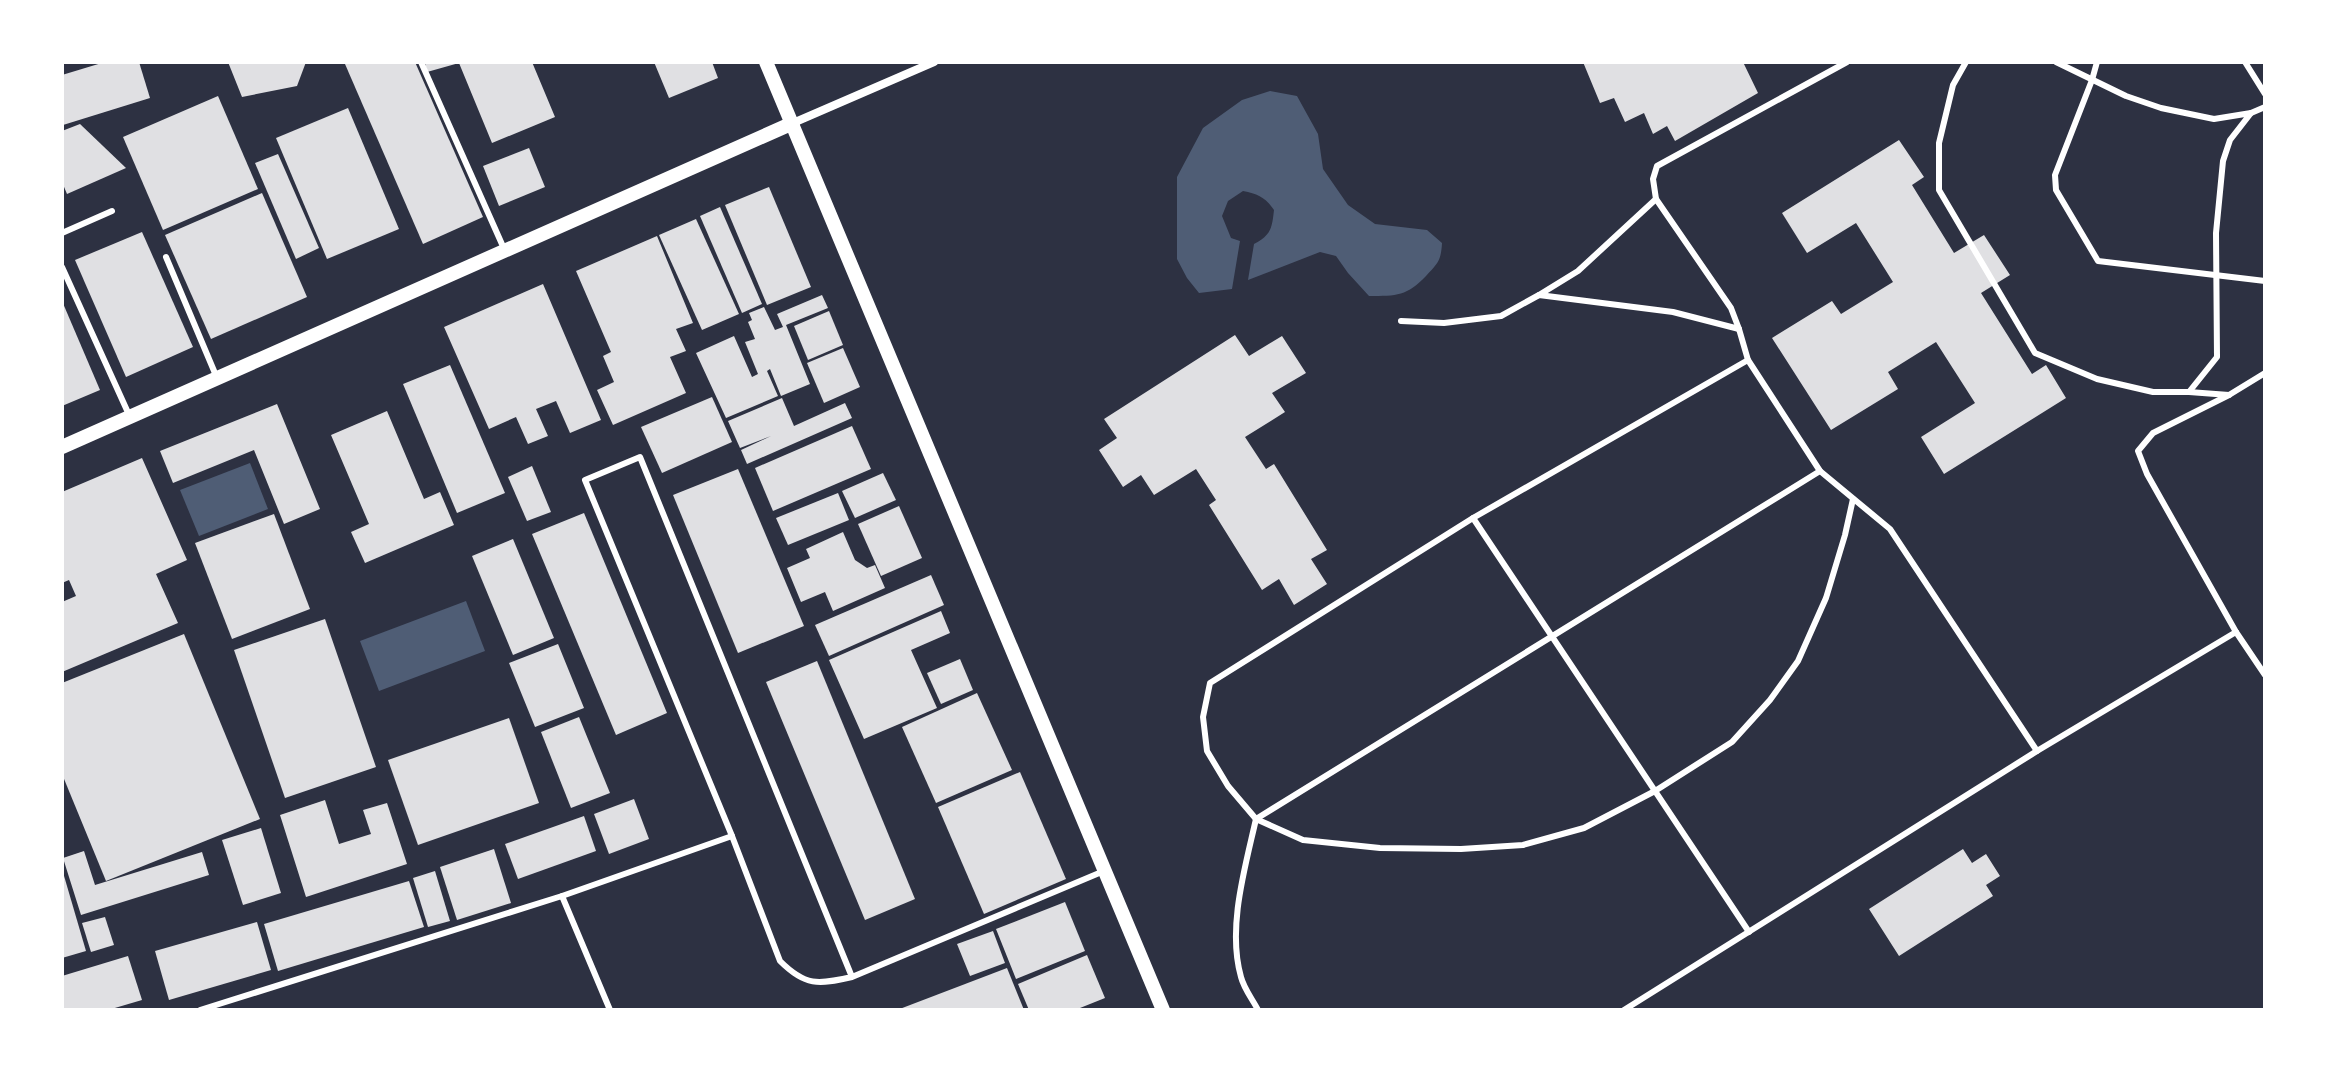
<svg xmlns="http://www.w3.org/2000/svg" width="2327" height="1072" font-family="Raleway,sans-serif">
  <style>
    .water { fill: #4f5d75 }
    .building { fill: #e0e0e3 }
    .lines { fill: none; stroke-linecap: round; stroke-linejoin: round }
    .service { stroke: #fff; stroke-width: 6 }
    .minor { stroke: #fff; stroke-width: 8 }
    .tertiary { stroke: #fff; stroke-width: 14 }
  </style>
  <rect width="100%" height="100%" fill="#2d3142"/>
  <g class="water">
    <path d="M1270,91l27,5 21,38 5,35 25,36 27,19 52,6 15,13c-1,18 -4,20 -16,33 -19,20 -29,20 -57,20l-21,-23 -12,-17 -16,-4 -72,28 6,-36c17,-9 18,-16 20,-34 -9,-13 -16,-16 -31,-19l-15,10 -6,15 9,22 9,3 -8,48 -33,4 -12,-15 -10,-19v-82l26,-49 39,-28z"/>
    <path d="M250,463l18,46 -69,27 -19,-46z"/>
    <path d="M466,601l19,50 -106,40 -19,-50z"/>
  </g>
  <g class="building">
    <path d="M105,62h34l11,36 -87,27 -1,-50z"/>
    <path d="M228,62h78l-9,24 -55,11z"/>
    <path d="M349,62h66l68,155 -60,27 -78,-180z"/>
    <path d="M425,62h107l23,55 -63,26 -33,-80 -32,9z"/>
    <path d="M654,62h58l6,16 -49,20z"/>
    <path d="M1583,62h160l15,31 -83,48 -8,-15 -14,8 -9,-21 -19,9 -11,-24 -14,5z"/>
    <path d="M218,96l40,93 -95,41 -40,-93z"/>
    <path d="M348,108l51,121 -72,30 -51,-121z"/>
    <path d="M80,124l46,44 -59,26 -5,-12v-51z"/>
    <path d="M1899,140l25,37 -12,8 42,68 30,-18 26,40 -29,18 51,81 14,-9 20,33 -122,76 -23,-37 54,-34 -39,-61 -48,30 10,17 -67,41 -59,-92 60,-37 9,13 52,-32 -37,-59 -49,30 -25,-40z"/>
    <path d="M529,148l16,39 -46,19 -16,-40z"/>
    <path d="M278,154l41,94 -23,11 -41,-96z"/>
    <path d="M769,187l42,100 -44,18 -42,-100z"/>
    <path d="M262,193l45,104 -96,42 -46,-104z"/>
    <path d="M720,207l42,97 -20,9 -42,-97z"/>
    <path d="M696,219l43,95 -37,16 -43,-95z"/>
    <path d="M142,232l51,115 -67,30 -51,-117z"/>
    <path d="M657,236l36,87 -17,6 10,22 -16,6 16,36 -73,32 -16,-35 17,-8 -11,-26 8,-4 -35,-81z"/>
    <path d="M543,284l58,136 -31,13 -14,-32 -20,8 12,27 -20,8 -12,-27 -27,12 -45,-102z"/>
    <path d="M822,295l6,13 -42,17 24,59 -29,12 -11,-27 -3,2 11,25 -52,22 -30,-65 38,-17 18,41 6,-3 -13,-32 10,-3 -7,-17 4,-2 -3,-7 15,-6 11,23 8,-3 -6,-13z"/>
    <path d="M62,301l38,89 -38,16z"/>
    <path d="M829,311l14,34 -35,15 -14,-34z"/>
    <path d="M1235,335l14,21 33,-20 24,37 -34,20 13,19 -40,25 21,32 8,-5 53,86 -16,9 16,25 -33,21 -15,-26 -17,11 -53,-85 7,-5 -20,-31 -42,26 -13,-20 -18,12 -24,-37 18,-12 -13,-19z"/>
    <path d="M843,348l17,39 -36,16 -17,-40z"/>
    <path d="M450,365l55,128 -48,20 -54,-129z"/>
    <path d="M712,397l20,45 -70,31 -21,-46z"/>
    <path d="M782,398l12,28 51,-23 7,15 -105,46 -6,-14 30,-14 -31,12 -12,-27z"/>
    <path d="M277,404l43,105 -36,15 -30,-74 -81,33 -13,-32z"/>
    <path d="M387,411l37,88 16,-7 14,33 -89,38 -14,-31 18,-8 -38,-89z"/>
    <path d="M852,426l19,43 -98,42 -18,-43z"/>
    <path d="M142,458l45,102 -31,14 22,49 -116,49v-70l14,-6 -7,-16 -7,3v-91z"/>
    <path d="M532,466l19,46 -24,9 -19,-44z"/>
    <path d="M738,469l66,157 -66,27 -65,-158z"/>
    <path d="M883,473l13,27 -41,18 -13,-27z"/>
    <path d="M838,493l11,27 -61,25 -12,-27z"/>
    <path d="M899,506l23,52 -41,18 -23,-52z"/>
    <path d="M584,513l83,200 -51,22 -84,-201z"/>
    <path d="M274,514l36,95 -78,30 -37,-96z"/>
    <path d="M843,532l12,28 12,8 8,-3 10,23 -52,23 -8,-19 -24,10 -14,-34 23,-10 -4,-9z"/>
    <path d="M513,539l41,99 -41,17 -41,-99z"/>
    <path d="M931,575l13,30 -115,51 -14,-31z"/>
    <path d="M941,611l9,22 -39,17 26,58 -73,31 -35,-79z"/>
    <path d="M325,619l51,148 -91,31 -51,-148z"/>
    <path d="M184,634l76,185 -154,62 -44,-107v-91z"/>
    <path d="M558,644l26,64 -49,19 -26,-64z"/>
    <path d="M960,659l13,31 -32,14 -14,-31z"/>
    <path d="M817,661l98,238 -50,21 -99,-238z"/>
    <path d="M977,693l35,77 -76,33 -34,-76z"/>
    <path d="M579,717l31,76 -39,15 -30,-76z"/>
    <path d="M509,718l30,85 -121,42 -30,-85z"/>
    <path d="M1020,772l46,107 -82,35 -46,-107z"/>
    <path d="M634,799l15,40 -40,15 -15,-40z"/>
    <path d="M325,800l14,44 32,-10 -8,-24 24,-7 20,61 -101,33 -26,-82z"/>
    <path d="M584,816l12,35 -78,28 -13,-35z"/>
    <path d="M261,828l20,65 -38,12 -21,-65z"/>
    <path d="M494,849l17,54 -54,17 -17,-53z"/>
    <path d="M1963,849l9,14 14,-9 14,22 -14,9 7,11 -94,60 -30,-47z"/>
    <path d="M84,851l11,34 107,-33 7,23 -128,40 -18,-57z"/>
    <path d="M62,869l24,82 -24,7z"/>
    <path d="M435,871l15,50 -22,6 -15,-49z"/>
    <path d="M409,881l15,46 -146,44 -14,-47z"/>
    <path d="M1065,902l20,49 -69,28 -20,-50z"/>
    <path d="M105,917l9,28 -23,7 -9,-29z"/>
    <path d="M257,922l14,48 -102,30 -14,-49z"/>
    <path d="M993,931l12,32 -35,13 -13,-32z"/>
    <path d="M1087,955l18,43 -30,12h-46l-11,-26z"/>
    <path d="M128,956l14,44 -34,10h-46v-34z"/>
    <path d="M1007,968l17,42h-127z"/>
  </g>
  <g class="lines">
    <g class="service">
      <path d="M421,62l84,189"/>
      <path d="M1847,62l-190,104 -4,13 3,20 75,109 8,21 9,31 72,111 70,58 147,222"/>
      <path d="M1966,62l-13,23 -14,58v47l96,163 62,26 56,13h36l28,-35 -1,-124 7,-72 7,-21 21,-27 -37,6 -53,-11 -35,-12 -70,-34"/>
      <path d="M2097,62l-5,18 -37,95 1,15 42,71 167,20"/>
      <path d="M2245,62l20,32"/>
      <path d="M2251,113l14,-6"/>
      <path d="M62,233l50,-22"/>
      <path d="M166,257l51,121"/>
      <path d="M62,267l68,150"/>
      <path d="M1539,295l39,-24 78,-72"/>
      <path d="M1401,321l43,2 57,-7 38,-21 134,17 66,17"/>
      <path d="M1748,360l-275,158 -263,165 -7,34 4,34 21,35 28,33 47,21 77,8 81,1 62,-4 61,-17 71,-37 77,-49 38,-42 28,-39 28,-63 19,-63 8,-36"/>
      <path d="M2265,373l-36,22 -76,38 -15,18 9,23 89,158 29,43"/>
      <path d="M2189,392l40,3"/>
      <path d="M1473,518l276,414"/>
      <path d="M562,896l48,114"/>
      <path d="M852,977l-212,-520 -55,23 147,356 48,125c25,25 38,24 72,16l252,-106"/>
      <path d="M200,1010l362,-114 170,-60"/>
      <path d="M1258,1010c-5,-10 -14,-21 -17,-33 -14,-49 4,-109 15,-158l564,-348"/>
      <path d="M1624,1010l413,-259 199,-119"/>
    </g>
    <path class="minor" d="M793,123l141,-61"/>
    <g class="tertiary">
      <path d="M766,62l397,948"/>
      <path d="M62,447l731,-324"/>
    </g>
  </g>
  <rect width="2327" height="1072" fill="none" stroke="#ffffff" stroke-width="128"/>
</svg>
